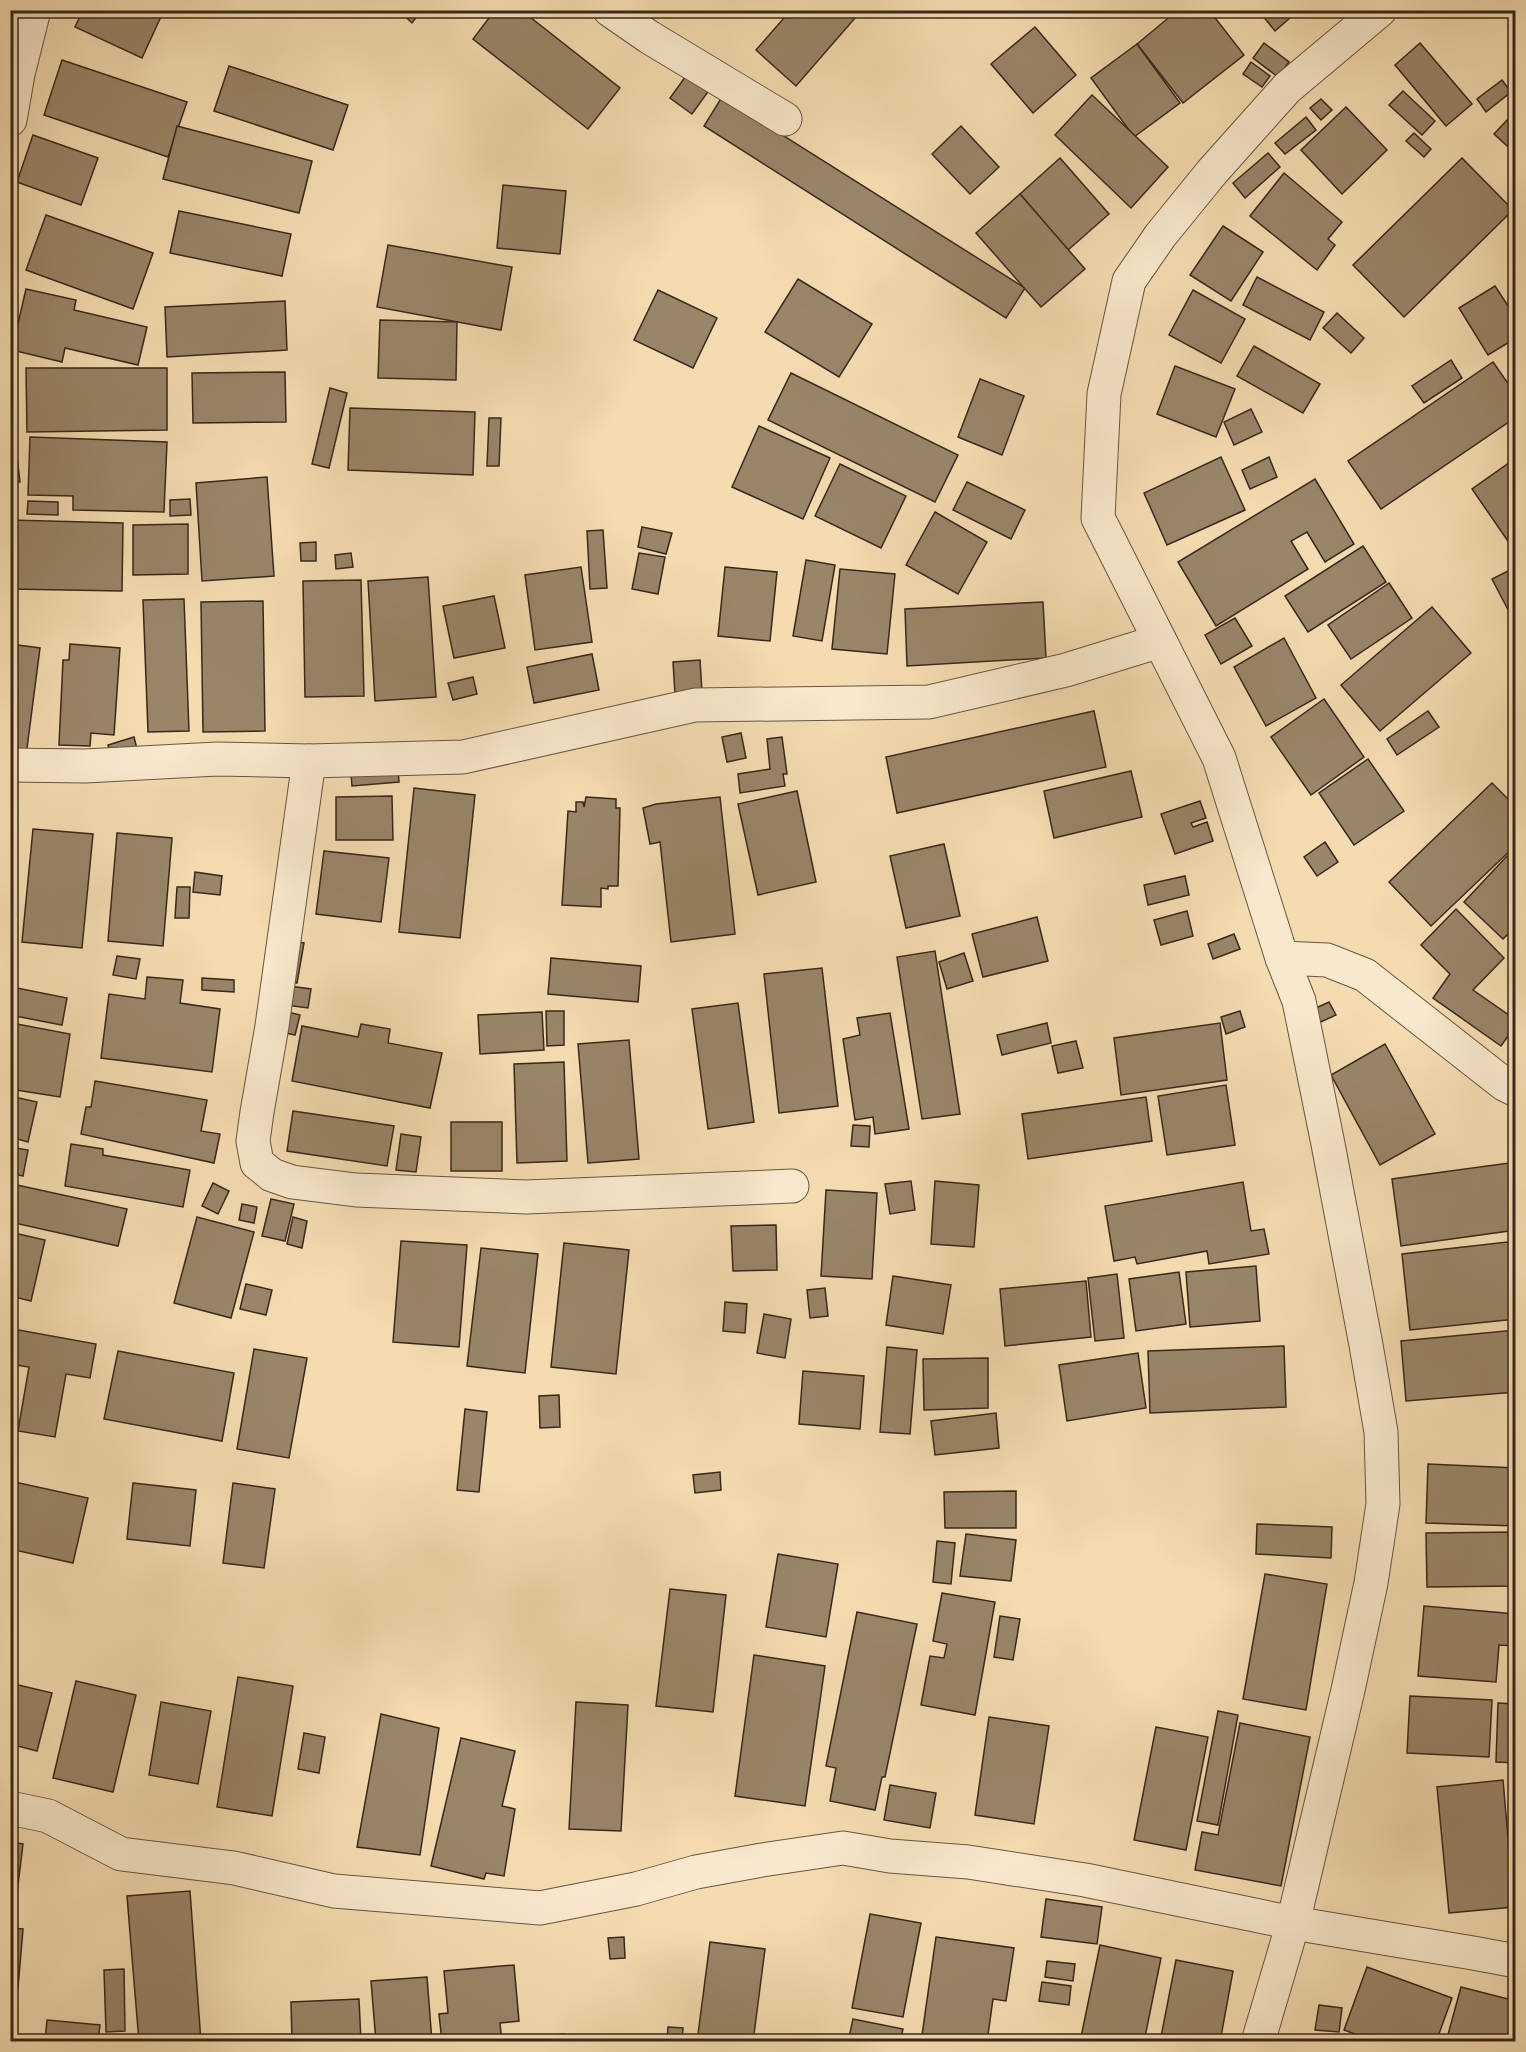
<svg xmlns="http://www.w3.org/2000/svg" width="1526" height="2052" font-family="'Libre Caslon Text',serif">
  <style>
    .building { fill: #9a8569; stroke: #39271d; stroke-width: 1.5 }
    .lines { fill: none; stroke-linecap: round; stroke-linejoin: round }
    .minor-casing { stroke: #685442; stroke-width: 35 }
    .minor { stroke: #f8e8cc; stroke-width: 33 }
  </style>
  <rect width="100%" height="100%" fill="#f4dcb0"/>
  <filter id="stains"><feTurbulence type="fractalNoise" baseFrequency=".00333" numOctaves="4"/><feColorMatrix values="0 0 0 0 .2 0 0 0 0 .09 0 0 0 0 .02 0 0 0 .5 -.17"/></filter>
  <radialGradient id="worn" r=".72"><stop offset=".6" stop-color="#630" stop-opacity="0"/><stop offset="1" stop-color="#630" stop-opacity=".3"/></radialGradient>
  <g class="building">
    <path d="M83,10h81l-22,48 -67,-31z"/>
    <path d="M398,10h24l-10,13z"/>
    <path d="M495,10h26l99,78 -32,41 -115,-90z"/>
    <path d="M791,10h71l-66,76 -40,-36z"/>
    <path d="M1178,10h31l35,45 -61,48 -46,-59z"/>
    <path d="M1258,10h41l-24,21z"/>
    <path d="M1035,27l41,48 -43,38 -42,-49z"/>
    <path d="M1264,43l25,19 -11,15 -25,-19z"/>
    <path d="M1420,43l52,61 -26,22 -51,-61z"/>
    <path d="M1137,44l43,59 -46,34 -43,-59z"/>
    <path d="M62,60l125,42 -19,55 -124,-42z"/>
    <path d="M1251,62l19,14 -8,11 -19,-13z"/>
    <path d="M229,66l119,39 -15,45 -119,-39z"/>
    <path d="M688,73l22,16 -18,25 -22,-16z"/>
    <path d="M1502,80l9,12 -25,20 -9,-13z"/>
    <path d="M1403,91l32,30 -13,14 -33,-30z"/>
    <path d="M1092,95l76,72 -37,41 -76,-73z"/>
    <path d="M722,97l303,191 -19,30 -302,-192z"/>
    <path d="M1321,99l11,11 -11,10 -11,-12z"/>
    <path d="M1346,107l41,43 -45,44 -41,-44z"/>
    <path d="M1306,117l10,13 -31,24 -10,-11z"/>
    <path d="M1509,118l7,7v29l-22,-20z"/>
    <path d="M177,126l135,35 -13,52 -136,-34z"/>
    <path d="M961,126l38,41 -29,27 -38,-40z"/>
    <path d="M1414,133l17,16 -7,8 -18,-16z"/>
    <path d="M33,135l65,23 -17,47 -64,-23z"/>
    <path d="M1268,153l12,14 -35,31 -12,-15z"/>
    <path d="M1060,158l49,56 -41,36 -48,-56z"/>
    <path d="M1462,158l51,52 -109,107 -51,-52z"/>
    <path d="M1284,173l58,49 -14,17 7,6 -18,25 -67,-54z"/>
    <path d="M503,185l63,6 -6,63 -63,-6z"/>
    <path d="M1020,194l65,75 -44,38 -65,-74z"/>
    <path d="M179,211l112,23 -9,42 -112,-23z"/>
    <path d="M46,215l107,38 -20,56 -107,-39z"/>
    <path d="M1223,226l40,26 -32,49 -41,-26z"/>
    <path d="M388,245l124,22 -11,63 -124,-23z"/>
    <path d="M1257,277l67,35 -14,28 -67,-35z"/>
    <path d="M798,279l74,45 -33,53 -74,-45z"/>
    <path d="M1495,286l21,32v20l-28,17 -29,-47z"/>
    <path d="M26,289l50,11 -2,10 73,17 -9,38 -73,-17 -3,14 -50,-12z"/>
    <path d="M658,290l59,28 -24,50 -59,-28z"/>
    <path d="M1193,290l52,29 -24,44 -52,-28z"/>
    <path d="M285,301l2,49 -120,7 -2,-50z"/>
    <path d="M1337,313l27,25 -13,15 -28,-25z"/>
    <path d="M380,320l77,2 -1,58 -78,-2z"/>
    <path d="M1254,346l66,38 -17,29 -66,-37z"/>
    <path d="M1451,360l11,18 -38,25 -12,-17z"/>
    <path d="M1493,362l23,33v22l-135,92 -33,-48z"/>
    <path d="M1175,366l60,23 -19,48 -59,-23z"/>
    <path d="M26,368h141v62l-140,2z"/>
    <path d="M285,372l1,50 -93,1 -1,-50z"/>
    <path d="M791,373l167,82 -23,47 -167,-82z"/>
    <path d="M980,379l44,17 -22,59 -44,-18z"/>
    <path d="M330,388l17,5 -18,75 -17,-4z"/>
    <path d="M350,408l125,4 -2,63 -125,-5z"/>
    <path d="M1251,409l11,23 -28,13 -10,-23z"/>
    <path d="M489,418h12l-2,48h-12z"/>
    <path d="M759,426l71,32 -27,61 -71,-32z"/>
    <path d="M10,432h4l6,50 -10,2z"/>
    <path d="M30,437l137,5 -3,70 -91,-2v-14l-45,-1z"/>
    <path d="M1221,457l24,53 -78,35 -23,-52z"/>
    <path d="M1269,457l8,20 -27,12 -8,-19z"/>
    <path d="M1516,458v87l-4,2 -40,-58z"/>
    <path d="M840,464l66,32 -25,52 -66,-32z"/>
    <path d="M267,477l7,99 -72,5 -6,-98z"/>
    <path d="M1315,479l39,65 -29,18 -18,-30 -16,9 17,28 -92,57 -38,-64z"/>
    <path d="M967,482l58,28 -14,29 -58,-29z"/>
    <path d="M190,499l1,16 -21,1v-16z"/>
    <path d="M28,501l30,1v13l-31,-1z"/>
    <path d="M935,512l52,30 -29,52 -52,-29z"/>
    <path d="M10,520l113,3 -1,68 -112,-2z"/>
    <path d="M188,524v50l-55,1v-50z"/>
    <path d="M642,527l30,6 -6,21 -28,-7z"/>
    <path d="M603,530l4,58 -17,1 -3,-58z"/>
    <path d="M316,542v19h-15l-1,-18z"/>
    <path d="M1363,546l23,36 -78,50 -23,-36z"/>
    <path d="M351,553l2,14 -17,2 -1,-14z"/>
    <path d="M639,553l26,4 -7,37 -26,-5z"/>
    <path d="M806,560l29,5 -13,76 -29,-5z"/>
    <path d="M581,567l11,75 -57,8 -10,-75z"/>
    <path d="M725,567l52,5 -7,69 -52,-5z"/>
    <path d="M1516,567v58l-24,-46z"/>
    <path d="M840,569l55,5 -8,80 -55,-5z"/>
    <path d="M428,577l8,120 -61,4 -7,-120z"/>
    <path d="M361,580l3,116 -59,1 -2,-116z"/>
    <path d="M1389,583l23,35 -61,41 -23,-34z"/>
    <path d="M494,596l11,52 -51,10 -11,-52z"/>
    <path d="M184,599l5,132 -41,1 -5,-132z"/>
    <path d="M263,601l2,130 -62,1 -2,-130z"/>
    <path d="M1043,602l3,56 -139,8 -2,-57z"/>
    <path d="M1432,607l39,46 -91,78 -39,-46z"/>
    <path d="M1235,618l17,28 -31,18 -16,-29z"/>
    <path d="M1284,638l32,60 -50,28 -32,-59z"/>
    <path d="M10,644l30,4 -14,108 -16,-2z"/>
    <path d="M70,644l50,4 -6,87 -23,-2 -1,13 -31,-1 4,-85h6z"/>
    <path d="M592,654l7,36 -65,13 -7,-36z"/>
    <path d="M700,660l2,32 -27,2 -2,-32z"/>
    <path d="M473,677l4,17 -24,6 -5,-17z"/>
    <path d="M1324,699l40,58 -53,38 -40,-58z"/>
    <path d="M1094,711l12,56 -209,46 -11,-56z"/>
    <path d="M1428,711l11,16 -42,28 -10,-16z"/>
    <path d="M741,733l5,25 -19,4 -5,-25z"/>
    <path d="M134,737l3,12 -25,9 -4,-13z"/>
    <path d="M782,737l5,37h-4l2,12 -45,7 -2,-19 32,-5 -3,-30z"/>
    <path d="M1368,759l36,52 -50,34 -35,-52z"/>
    <path d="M398,769l1,13 -47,4 -1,-12z"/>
    <path d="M1131,771l11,46 -88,21 -10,-47z"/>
    <path d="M1492,783l24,24v38l-85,81 -42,-44z"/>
    <path d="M414,788l61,7 -15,143 -61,-6z"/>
    <path d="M797,791l19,91 -58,13 -20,-91z"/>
    <path d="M392,796l1,44h-57v-43z"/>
    <path d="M586,797l30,2v9h4l-2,78h-10v3l-7,-1v19l-39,-2 6,-94 8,1v-10h7l1,5z"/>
    <path d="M720,797l15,137 -64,8 -11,-100 -10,2 -7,-36 13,-4z"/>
    <path d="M1200,801l6,17 -15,5 2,4 14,-5 6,19 -38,13 -14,-40z"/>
    <path d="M33,829l60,5 -11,114 -60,-6z"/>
    <path d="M117,833l55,5 -9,108 -55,-5z"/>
    <path d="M1325,842l13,20 -21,14 -13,-19z"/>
    <path d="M944,844l16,72 -54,12 -16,-72z"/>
    <path d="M324,851l65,7 -8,64 -65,-8z"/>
    <path d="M1507,856l9,8v62l-13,13 -39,-37z"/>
    <path d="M195,872l27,4 -2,19 -27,-3z"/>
    <path d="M1185,876l4,19 -41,10 -4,-20z"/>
    <path d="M177,887h13l-1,31h-14z"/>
    <path d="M1456,909l48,49 -31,32 43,30v5l-15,21 -68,-48 17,-24 -29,-29z"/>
    <path d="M1187,911l6,25 -32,9 -7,-25z"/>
    <path d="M1037,917l11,44 -65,16 -11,-43z"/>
    <path d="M1234,934l6,15 -27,10 -5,-15z"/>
    <path d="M288,941l16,2 -7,40 -16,-3z"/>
    <path d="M935,951l25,163 -38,5 -25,-162z"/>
    <path d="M964,953l9,28 -26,8 -8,-27z"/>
    <path d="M117,956l23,3 -4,20 -23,-4z"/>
    <path d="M551,958l90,8 -3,36 -90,-8z"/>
    <path d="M822,968l16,138 -59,7 -15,-139z"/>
    <path d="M147,977l36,3 -3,23 40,6 -8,63 -111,-14 8,-64 36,5z"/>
    <path d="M202,978l32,2v12l-32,-2z"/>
    <path d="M282,985l29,4 -3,19 -29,-4z"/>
    <path d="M12,987l55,11 -5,27 -52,-10z"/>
    <path d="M1329,1002l7,13 -22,10 -7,-13z"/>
    <path d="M738,1003l16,119 -46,7 -16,-120z"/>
    <path d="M276,1009l24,6 -5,20 -23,-5z"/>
    <path d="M546,1011h18v34l-17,1z"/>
    <path d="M1240,1011l5,16 -19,7 -5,-17z"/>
    <path d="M542,1012l2,38 -64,4 -2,-39z"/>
    <path d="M890,1013l19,116 -34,5 -2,-17 -18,3 -12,-81 17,-4 -3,-17z"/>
    <path d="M1047,1023l4,20 -49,12 -5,-20z"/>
    <path d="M1220,1023l7,57 -106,15 -7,-57z"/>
    <path d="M17,1024l53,10 -10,63 -50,-8v-28z"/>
    <path d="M361,1024l29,5 -2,14 54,10 -12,55 -138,-27 10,-55 56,11z"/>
    <path d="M629,1040l10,119 -51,4 -10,-119z"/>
    <path d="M1076,1041l7,27 -25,5 -6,-27z"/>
    <path d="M1385,1044l50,90 -55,31 -49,-90z"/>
    <path d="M564,1062l3,99 -50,2 -3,-99z"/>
    <path d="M95,1081l112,19 -6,31 19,3 -6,29 -133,-29 5,-27h5z"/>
    <path d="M1226,1085l9,60 -68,10 -9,-59z"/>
    <path d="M10,1096l27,6 -9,40 -18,-5z"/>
    <path d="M1146,1097l6,44 -124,18 -6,-45z"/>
    <path d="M293,1111l101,15 -7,40 -100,-15z"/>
    <rect x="451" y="1122" width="51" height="49"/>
    <path d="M853,1125l17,1 -1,21 -18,-1z"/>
    <path d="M401,1134l20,3 -5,35 -20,-2z"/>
    <path d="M71,1144l32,5v6l87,15 -7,37 -118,-21z"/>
    <path d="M10,1147l18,3 -5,26 -13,-3z"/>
    <path d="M1516,1162v68l-115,16 -9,-67z"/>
    <path d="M911,1181l4,29 -25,4 -5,-30z"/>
    <path d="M935,1181l44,4 -5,62 -43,-3z"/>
    <path d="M1243,1182l8,49 13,-2 5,25 -60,10 -2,-13 -70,13 -2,-7 -21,4 -9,-55z"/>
    <path d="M213,1183l16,8 -11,23 -16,-8z"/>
    <path d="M17,1185l110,24 -9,37 -108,-24z"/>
    <path d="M826,1190l51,3 -5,86 -51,-3z"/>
    <path d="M271,1199l23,5 -9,37 -23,-5z"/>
    <path d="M242,1204l15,3 -3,16 -15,-3z"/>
    <path d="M197,1217l57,15 -23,86 -57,-15z"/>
    <path d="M293,1217l14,4 -5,27 -15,-4z"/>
    <path d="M776,1225l1,45 -44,1 -2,-45z"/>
    <path d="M10,1232l35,8 -14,61 -21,-5z"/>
    <path d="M401,1241l66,4 -8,102 -66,-5z"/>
    <path d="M1516,1241v78l-106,11 -8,-76z"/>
    <path d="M564,1243l65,7 -13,124 -65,-7z"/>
    <path d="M481,1248l57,6 -13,119 -58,-7z"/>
    <path d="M1256,1266l4,55 -70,6 -4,-55z"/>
    <path d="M1179,1272l7,52 -50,7 -7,-52z"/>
    <path d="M1117,1274l7,64 -29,3 -7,-63z"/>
    <path d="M893,1276l58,9 -8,49 -57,-9z"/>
    <path d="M1086,1281l5,56 -86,9 -5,-57z"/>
    <path d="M246,1284l26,6 -6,25 -26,-6z"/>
    <path d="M825,1288l3,28 -18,2 -3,-28z"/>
    <path d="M725,1302l22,2 -2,29 -22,-2z"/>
    <path d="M764,1314l27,5 -6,39 -28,-5z"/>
    <path d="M13,1329l83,15 -6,34 -24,-4 -11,63 -37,-6 11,-64 -19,-3v-21z"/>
    <path d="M1516,1330v62l-110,9 -5,-60z"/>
    <path d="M1284,1346l2,61 -136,6 -2,-62z"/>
    <path d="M887,1347l30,3 -7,84 -30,-2z"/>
    <path d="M254,1349l53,9 -18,100 -52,-9z"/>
    <path d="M118,1351l116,22 -12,68 -118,-22z"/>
    <path d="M1138,1353l8,55 -79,13 -8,-56z"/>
    <path d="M988,1358v50l-64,2 -1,-51z"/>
    <path d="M803,1371l61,5 -4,53 -61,-5z"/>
    <path d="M559,1395l1,32 -20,1 -1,-32z"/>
    <path d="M465,1409l22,3 -8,80 -22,-2z"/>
    <path d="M996,1413l3,35 -64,7 -4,-34z"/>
    <path d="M1428,1464l88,4v58l-90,-3z"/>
    <path d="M720,1472l1,18 -26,3 -2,-18z"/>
    <path d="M10,1481l78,17 -15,65 -63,-14z"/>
    <path d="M133,1483l63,7 -6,56 -63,-7z"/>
    <path d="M233,1483l42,6 -11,79 -41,-5z"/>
    <path d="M1016,1491v37h-71l-1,-36z"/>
    <path d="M1257,1524l75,3 -1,31 -75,-4z"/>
    <path d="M1516,1532v54l-89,1 -1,-54z"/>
    <path d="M966,1534l50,6 -5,41 -51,-5z"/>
    <path d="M937,1541l18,2 -4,41 -18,-2z"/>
    <path d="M778,1554l60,10 -12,73 -60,-10z"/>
    <path d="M1265,1574l62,10 -21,126 -63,-11z"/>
    <path d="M670,1589l56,6 -13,117 -57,-6z"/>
    <path d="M942,1593l53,9 -20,113 -54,-10 9,-49 14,2 3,-14 -14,-3z"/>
    <path d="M1424,1606l92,8v32l-17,-1 -3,37 -78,-6z"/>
    <path d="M857,1612l60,12 -32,153h-3l-7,33 -45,-9 6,-33 -10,-2z"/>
    <path d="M1000,1616l20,3 -7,41 -19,-3z"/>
    <path d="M754,1655l71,11 -20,140 -70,-10z"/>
    <path d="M238,1677l55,9 -21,130 -55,-9z"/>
    <path d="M76,1681l60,14 -23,97 -60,-14z"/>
    <path d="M10,1683l42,10 -15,58 -27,-7z"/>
    <path d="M1410,1696l82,4 -3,57 -82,-4z"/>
    <path d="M161,1702l50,9 -13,73 -49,-9z"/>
    <path d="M576,1702l52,3 -7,126 -52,-2z"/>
    <path d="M1498,1703l18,1v59l-20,-1z"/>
    <path d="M1218,1711l20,4 -20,110 -21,-4z"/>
    <path d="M381,1714l58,14 -19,127 -63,-8z"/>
    <path d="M989,1717l60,9 -15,98 -59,-9z"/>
    <path d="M1240,1723l70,14 -29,149 -86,-16 7,-38 16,3z"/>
    <path d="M1156,1727l52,10 -22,113 -52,-10z"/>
    <path d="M304,1733l21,4 -6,36 -21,-4z"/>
    <path d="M461,1738l54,13 -13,55 13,3 -11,67 -18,-3 -2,6 -53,-13z"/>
    <path d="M1503,1780l11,127 -65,6 -12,-126z"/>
    <path d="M890,1785l46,8 -6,35 -46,-8z"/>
    <path d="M10,1842l13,2 -9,74h-4z"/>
    <path d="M190,1891l11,151h-62l-12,-146z"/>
    <path d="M1046,1899l56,8 -5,37 -56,-7z"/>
    <path d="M870,1914l51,9 -18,94 -51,-9z"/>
    <path d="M10,1928l13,1 -5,59h-8z"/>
    <path d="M624,1937l1,21 -15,1 -2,-21z"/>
    <path d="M936,1937l78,11 -8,53 -13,-2 -6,43h-66z"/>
    <path d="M710,1942l55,7 -12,93h-56z"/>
    <path d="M1100,1945l61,13 -17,84h-64z"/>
    <path d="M1176,1960l57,11 -13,71h-60z"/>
    <path d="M1047,1961l28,3 -2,17 -28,-4z"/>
    <path d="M514,1965l5,56 -19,2 2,19h-60l-3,-28 9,-1 -4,-42z"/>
    <path d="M1367,1967l85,31 -16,44h-59l-33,-12z"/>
    <path d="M124,1969l1,62 -19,1 -2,-62z"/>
    <path d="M427,1977l5,65h-56l-5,-61z"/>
    <path d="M1042,1982l29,4 -2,19 -30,-4z"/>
    <path d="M1461,1987l55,14 -10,41h-60z"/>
    <path d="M359,1999l2,43h-69l-1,-40z"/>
    <path d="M1319,2005l23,3 -3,24 -24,-2z"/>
    <path d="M853,2019l50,10 -3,13h-52z"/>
    <path d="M47,2020l53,5 -2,17h-53z"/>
    <path d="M668,2027l15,1 -1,14h-15z"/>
    <path d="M564,2034l1,8h-48l-1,-3z"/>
    <path d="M657,2039l1,3h-48v-1z"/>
  </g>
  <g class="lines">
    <defs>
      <g id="minor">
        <path d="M610,10l39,27 136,82"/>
        <path d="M10,120l8,-46 16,-64"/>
        <path d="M309,761l-37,265 -15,86 -4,29 4,22 15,12 20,7 64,8 170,7 266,-11"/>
        <path d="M10,765l75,1 132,-7 92,2 154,-4 232,-52 234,-3 137,-32 94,-29"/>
        <path d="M1282,958l45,2 38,15 139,109 12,6"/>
        <path d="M10,1808l38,8 73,38 113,14 100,23 206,17 96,-19 60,-17 66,-12 81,-12 47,8 78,6 117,18 208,43 180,30 43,8"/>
        <path d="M1258,2042l35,-119 55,-233 23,-107 12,-79 -2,-72 -15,-87 -38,-201 -29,-143 -17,-43 -63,-200 -121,-240 6,-124 25,-113 31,-45 52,-64 75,-84 93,-78"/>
      </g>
    </defs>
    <use href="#minor" class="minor-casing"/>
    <use href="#minor" class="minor"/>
  </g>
  <rect width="1526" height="2052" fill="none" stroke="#f4dcb0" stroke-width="36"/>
  <rect x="12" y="12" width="1502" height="2028" fill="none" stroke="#39271d" stroke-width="3"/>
  <rect x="18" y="18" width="1490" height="2016" fill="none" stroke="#39271d" stroke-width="1.5"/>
  <rect width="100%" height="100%" filter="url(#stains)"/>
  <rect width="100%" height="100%" fill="url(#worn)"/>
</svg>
